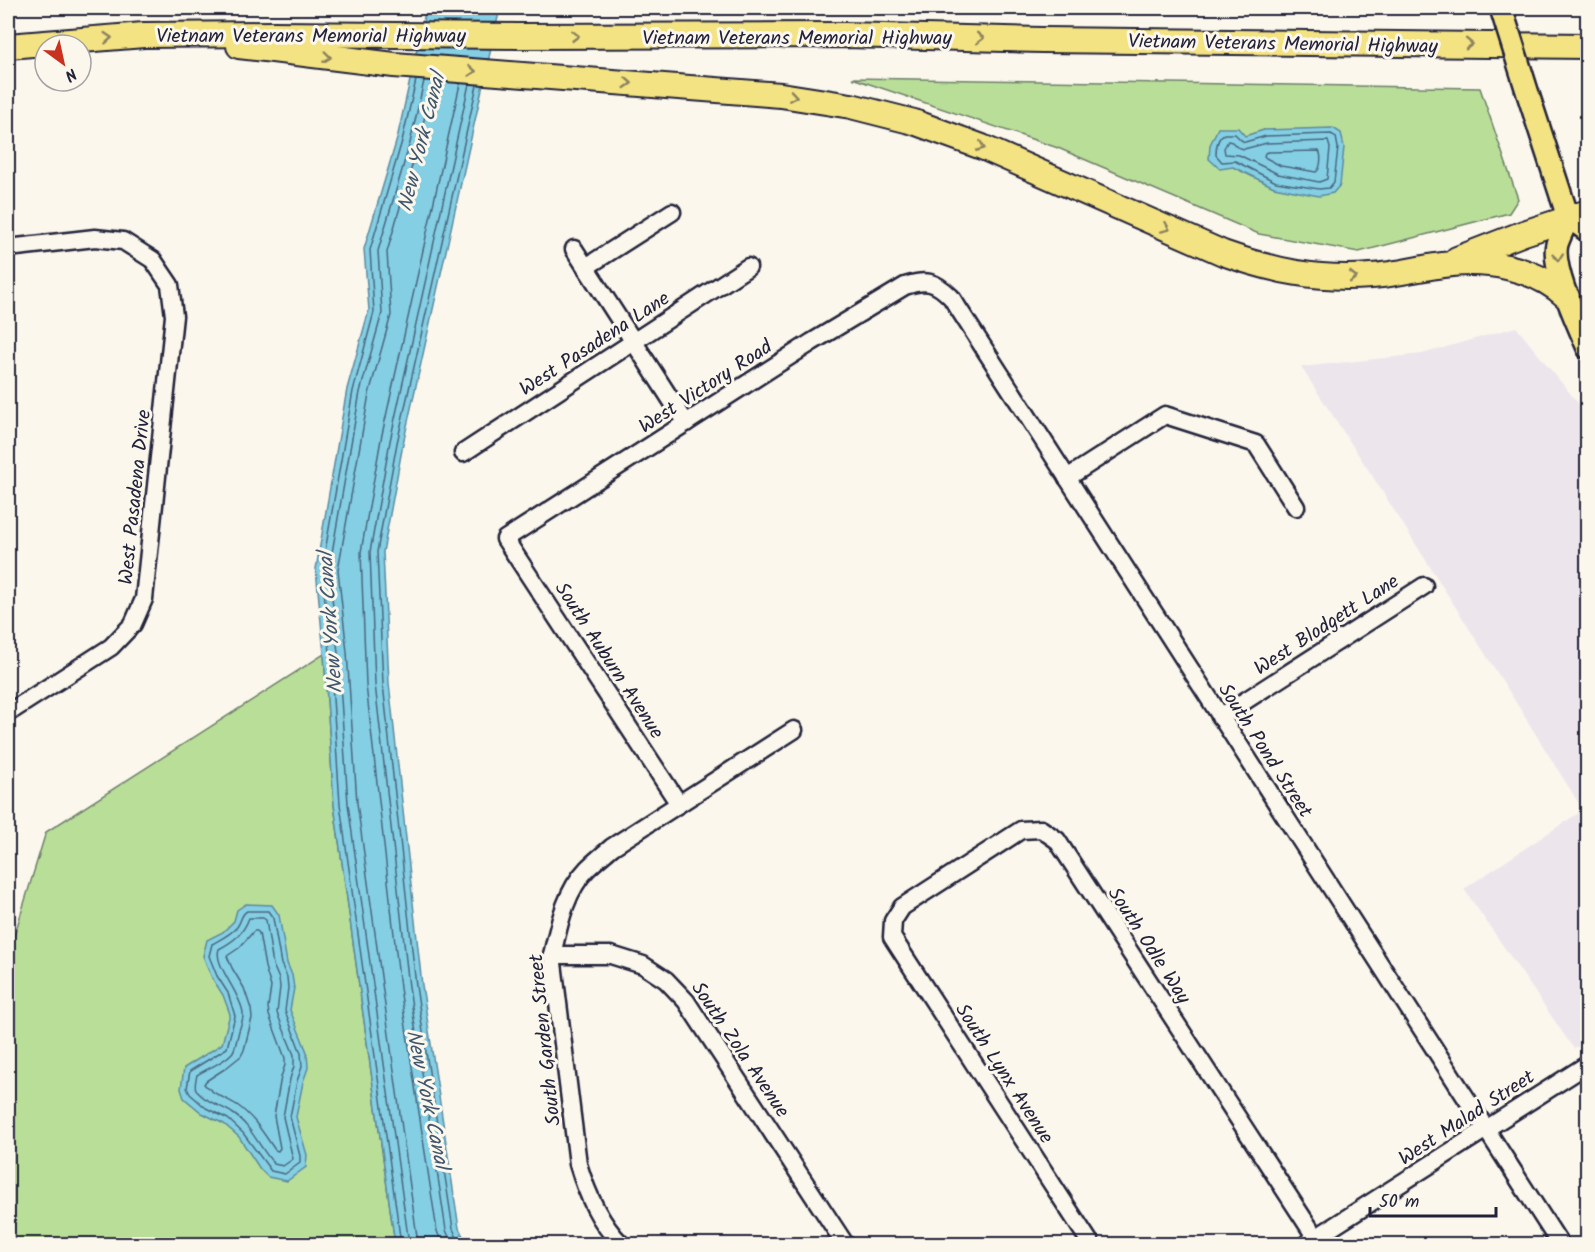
<svg xmlns="http://www.w3.org/2000/svg" width="1595" height="1252" font-family="Kalam,sans-serif">
  <style>
    .built { fill: #ede5ec }
    .green { fill: #b9de98; stroke: #6e806a; stroke-width: 1.5; fill-rule: evenodd }
    .water { fill: #84cfe4; stroke: #5d8aa0; stroke-width: 1.5 }
    .lines { fill: none; stroke-linecap: round; stroke-linejoin: round }
    .shore { stroke: #49677f; stroke-width: 1.5 }
    .minor-casing { stroke: #22223b; stroke-width: 21 }
    .major-casing { stroke: #22223b; stroke-width: 26 }
    .highway-casing { stroke: #22223b; stroke-width: 28 }
    .minor { stroke: #fbf7ec; stroke-width: 16 }
    .major { stroke: #f4e382; stroke-width: 21 }
    .highway { stroke: #f4e382; stroke-width: 24 }
    .major-bridge-casing { stroke: #22223b; stroke-width: 26; stroke-linecap: butt }
    .major-bridge { stroke: #f4e382; stroke-width: 21 }
    .oneway { stroke: #8b825e }
    .labels { text-anchor: middle; stroke-width: 6; stroke-linejoin: round; paint-order: stroke }
    .street-label { font-size: 20px; fill: #22223b; stroke: #fbf7ec }
    .water-label { font-size: 21px; font-style: italic; fill: #3f566e; stroke: #fbf7ec }
  </style>
  <rect width="100%" height="100%" fill="#fbf7ec"/>
  <filter id="ink" filterUnits="userSpaceOnUse"><feTurbulence type="fractalNoise" baseFrequency=".0167" numOctaves="2"/><feDisplacementMap in="SourceGraphic" scale="12" xChannelSelector="R" yChannelSelector="G"/><feConvolveMatrix kernelMatrix="1 2 1 2 8 2 1 2 1" color-interpolation-filters="sRGB"/></filter>
  <g filter="url(#ink)">
    <path class="built" d="M1516,327l71,87 1,626 -14,9 -110,-160 119,-79 -78,-125 -132,-208 -72,-110 121,-13z"/>
    <g class="green">
      <path d="M852,78l628,10 38,111 -9,14 -150,39 -100,-18 -201,-86zM1264,130l10,57 -41,-20 12,-31z"/>
      <path d="M324,654l10,151 61,439h-387v-288l38,-124z"/>
    </g>
    <g class="water">
      <path d="M426,8h74l-97,436 -20,108 6,131 33,302 37,243 8,16h-72l-61,-439 -10,-151 -8,-85 31,-180 22,-79 -5,-61 33,-110z"/>
      <path d="M1218,128h20l7,8 19,-6 69,-2 8,5 3,14 -4,38 -7,8 -14,3 -45,-9 -41,-20 -13,2 -11,-10 1,-14z"/>
      <path d="M246,904l26,1 7,10 8,48 5,12 2,13 -4,22 17,42 1,16 -5,14 -7,35 11,38 -1,12 -19,14 -19,-4 -8,-8 -21,-32 -15,-13 -22,-11 -18,-15 -3,-9 3,-21 38,-24 8,-30 -7,-19 -11,-17 -9,-22 4,-16 16,-8 11,-11 3,-11z"/>
    </g>
    <g class="lines">
      <g class="shore">
        <path d="M1224,134h11l6,6 4,2 21,-6 65,-2 5,3 2,11 -4,34 -5,6 -10,1 -43,-7 -41,-21 -13,1 -6,-7c0,-7 1,-17 8,-21z"/>
        <path d="M1228,141l4,1 5,5 7,2 23,-6 61,-2 2,7 -3,31 -8,3 -41,-8 -39,-19 -14,-1 -1,-6z"/>
        <path d="M1319,151c3,5 2,18 -3,21l-35,-6 -15,-8 -2,-2 1,-3 3,-1z"/>
        <path d="M247,911h21l5,7 8,46 6,13 1,11 -3,23 16,42 1,14 -5,14 -7,36 10,39v7l-15,11 -14,-3 -28,-38 -15,-14 -22,-11 -16,-14 -3,-6 3,-17 37,-23 8,-32 -7,-23 -11,-17 -8,-20 3,-12c9,-5 18,-9 25,-17 5,-6 3,-12 10,-16z"/>
        <path d="M249,918h14l3,2 7,45 6,14 1,8 -3,26 17,42v11l-4,13 -7,38 10,42 -10,7 -9,-2c-15,-17 -23,-39 -42,-51 -10,-7 -31,-13 -36,-24 -2,-3 0,-10 1,-14 11,-7 26,-12 35,-22 4,-5 4,-12 6,-18 1,-7 6,-15 5,-22 -2,-20 -30,-48 -24,-64 15,-8 24,-15 30,-31z"/>
        <path d="M254,931h3l2,2 6,34 6,20 -3,20 1,8 16,43v7l-4,12 -7,39 6,32 -2,3 -3,-1c-11,-16 -21,-33 -38,-45 -11,-7 -24,-10 -33,-21l2,-3 20,-13 15,-12 3,-6 8,-32 -1,-9 -7,-21 -12,-20 -5,-12 12,-8z"/>
        <path d="M401,1244l-61,-440 -10,-151 -8,-84 31,-178 21,-79 -4,-62 32,-109 14,-61"/>
        <path d="M409,1244l-61,-440 -10,-151 -9,-83 31,-178 22,-79 -4,-62 32,-108 14,-62"/>
        <path d="M418,1244l-61,-441 -10,-151 -9,-82 31,-176 22,-79 -4,-63 31,-107 15,-63"/>
        <path d="M442,1244l-5,-13 -37,-243 -34,-303 -5,-133 20,-113 79,-355"/>
        <path d="M452,1244l-6,-14 -37,-243 -34,-303 -5,-132 20,-111 79,-357"/>
        <path d="M460,1244l-7,-15 -37,-243 -33,-302 -6,-132 20,-109 80,-358"/>
      </g>
      <defs>
        <g id="minor">
          <path d="M8,248l87,-10 28,3 30,19 17,25 4,31 -30,283 -11,25 -22,23 -103,66"/>
          <path d="M574,249l112,174"/>
          <path d="M586,267l86,-55"/>
          <path d="M463,453l285,-186"/>
          <path d="M1067,478l98,-63 91,29 40,63"/>
          <path d="M1220,717l204,-131"/>
          <path d="M679,804l-174,-265 307,-197 93,-56c21,-7 30,-5 46,11l609,947"/>
          <path d="M552,955h59l32,10 23,15 20,21 159,243"/>
          <path d="M621,1244c-22,-22 -34,-50 -43,-80l-26,-209c7,-30 13,-63 35,-86 8,-8 17,-15 25,-22l182,-117"/>
          <path d="M1091,1244l-199,-307 1,-16 9,-14 119,-77 20,-1 16,11 259,398"/>
          <path d="M1306,1244l282,-180"/>
        </g>
        <g id="major">
          <path d="M1528,94l40,123 20,14"/>
          <path d="M1568,217c-3,9 -8,18 -11,27 -6,24 21,80 31,104"/>
        </g>
        <g id="highway">
          <path d="M8,46l136,-11 129,-1 244,2 328,-1 197,5 546,6"/>
          <path d="M239,46l155,19 387,30 70,11 63,16 68,25 241,106c51,18 94,27 148,23 25,-1 48,-8 72,-11 44,-6 91,2 124,32"/>
          <path d="M1457,259l67,-26 64,-21"/>
        </g>
      </defs>
      <use href="#minor" class="minor-casing"/>
      <use href="#major" class="major-casing"/>
      <use href="#highway" class="highway-casing"/>
      <use href="#minor" class="minor"/>
      <use href="#major" class="major"/>
      <use href="#highway" class="highway"/>
      <defs>
        <path id="major-bridge" d="M1501,8l27,86"/>
      </defs>
      <use href="#major-bridge" class="major-bridge-casing"/>
      <use href="#major-bridge" class="major-bridge"/>
    </g>
    <defs><path id="oneway-chevron" d="M-2-3.5L2.5 0L-2 3.5" fill="none" stroke-width="1.6" stroke-linecap="round" stroke-linejoin="round" transform="scale(1.5)"/></defs>
    <g class="oneway">
      <use href="#oneway-chevron" transform="translate(575 36)"/>
      <use href="#oneway-chevron" transform="translate(108 38) rotate(-4)"/>
      <use href="#oneway-chevron" transform="translate(980 38) rotate(1)"/>
      <use href="#oneway-chevron" transform="translate(1469 44) rotate(1)"/>
      <use href="#oneway-chevron" transform="translate(327 57) rotate(7)"/>
      <use href="#oneway-chevron" transform="translate(472 71) rotate(4)"/>
      <use href="#oneway-chevron" transform="translate(628 83) rotate(4)"/>
      <use href="#oneway-chevron" transform="translate(793 96) rotate(9)"/>
      <use href="#oneway-chevron" transform="translate(981 147) rotate(22)"/>
      <use href="#oneway-chevron" transform="translate(1166 228) rotate(24)"/>
      <use href="#oneway-chevron" transform="translate(1558 257) rotate(84)"/>
      <use href="#oneway-chevron" transform="translate(1353 277)"/>
    </g>
  </g>
  <g class="labels">
    <g class="street-label">
      <text x="311" y="42">Vietnam Veterans Memorial Highway</text>
      <text x="797" y="44">Vietnam Veterans Memorial Highway</text>
      <text transform="translate(1283 43) rotate(1)" y="7">Vietnam Veterans Memorial Highway</text>
      <text transform="translate(594 343) rotate(-33)" y="7">West Pasadena Lane</text>
      <text transform="translate(705 386) rotate(-33)" y="7">West Victory Road</text>
      <text transform="translate(134 497) rotate(-84)" y="7">West Pasadena Drive</text>
      <text transform="translate(1326 624) rotate(-33)" y="7">West Blodgett Lane</text>
      <text transform="translate(610 660) rotate(57)" y="7">South Auburn Avenue</text>
      <text transform="translate(1266 750) rotate(57)" y="7">South Pond Street</text>
      <text transform="translate(1150 945) rotate(57)" y="7">South Odle Way</text>
      <text transform="translate(544 1040) rotate(-96)" y="7">South Garden Street</text>
      <text transform="translate(741 1049) rotate(56)" y="7">South Zola Avenue</text>
      <text transform="translate(1005 1073) rotate(57)" y="7">South Lynx Avenue</text>
      <text transform="translate(1466 1117) rotate(-33)" y="7">West Malad Street</text>
    </g>
    <g class="water-label">
      <text transform="translate(421 142) rotate(-76)" y="7">New York Canal</text>
      <text transform="translate(330 623) rotate(-94)" y="7">New York Canal</text>
      <text transform="translate(428 1099) rotate(78)" y="7">New York Canal</text>
    </g>
  </g>
  <rect width="1595" height="1252" fill="none" stroke="#fbf7ec" stroke-width="30"/>
  <rect x="15" y="15" width="1565" height="1222" fill="none" stroke="#22223b" stroke-width="2" filter="url(#ink)"/>
  <g transform="translate(63 63) rotate(147)"><circle r="28" fill="#fbf7ec" stroke="#a4a2a5" stroke-width="1.5"/>
  <path d="M0-4.5L10 22L0 15L-10 22Z" fill="#c8321e"/>
  <text y="-9" font-size="16" font-weight="bold" text-anchor="middle" fill="#22223b">N</text>
  </g>
  <path d="M1370 1207v9h126v-9" fill="none" stroke="#22223b" stroke-width="3"/>
  <text x="1379" y="1207" font-size="18" fill="#22223b" stroke="#fbf7ec" stroke-width="4.5" paint-order="stroke">50 m</text>
</svg>
